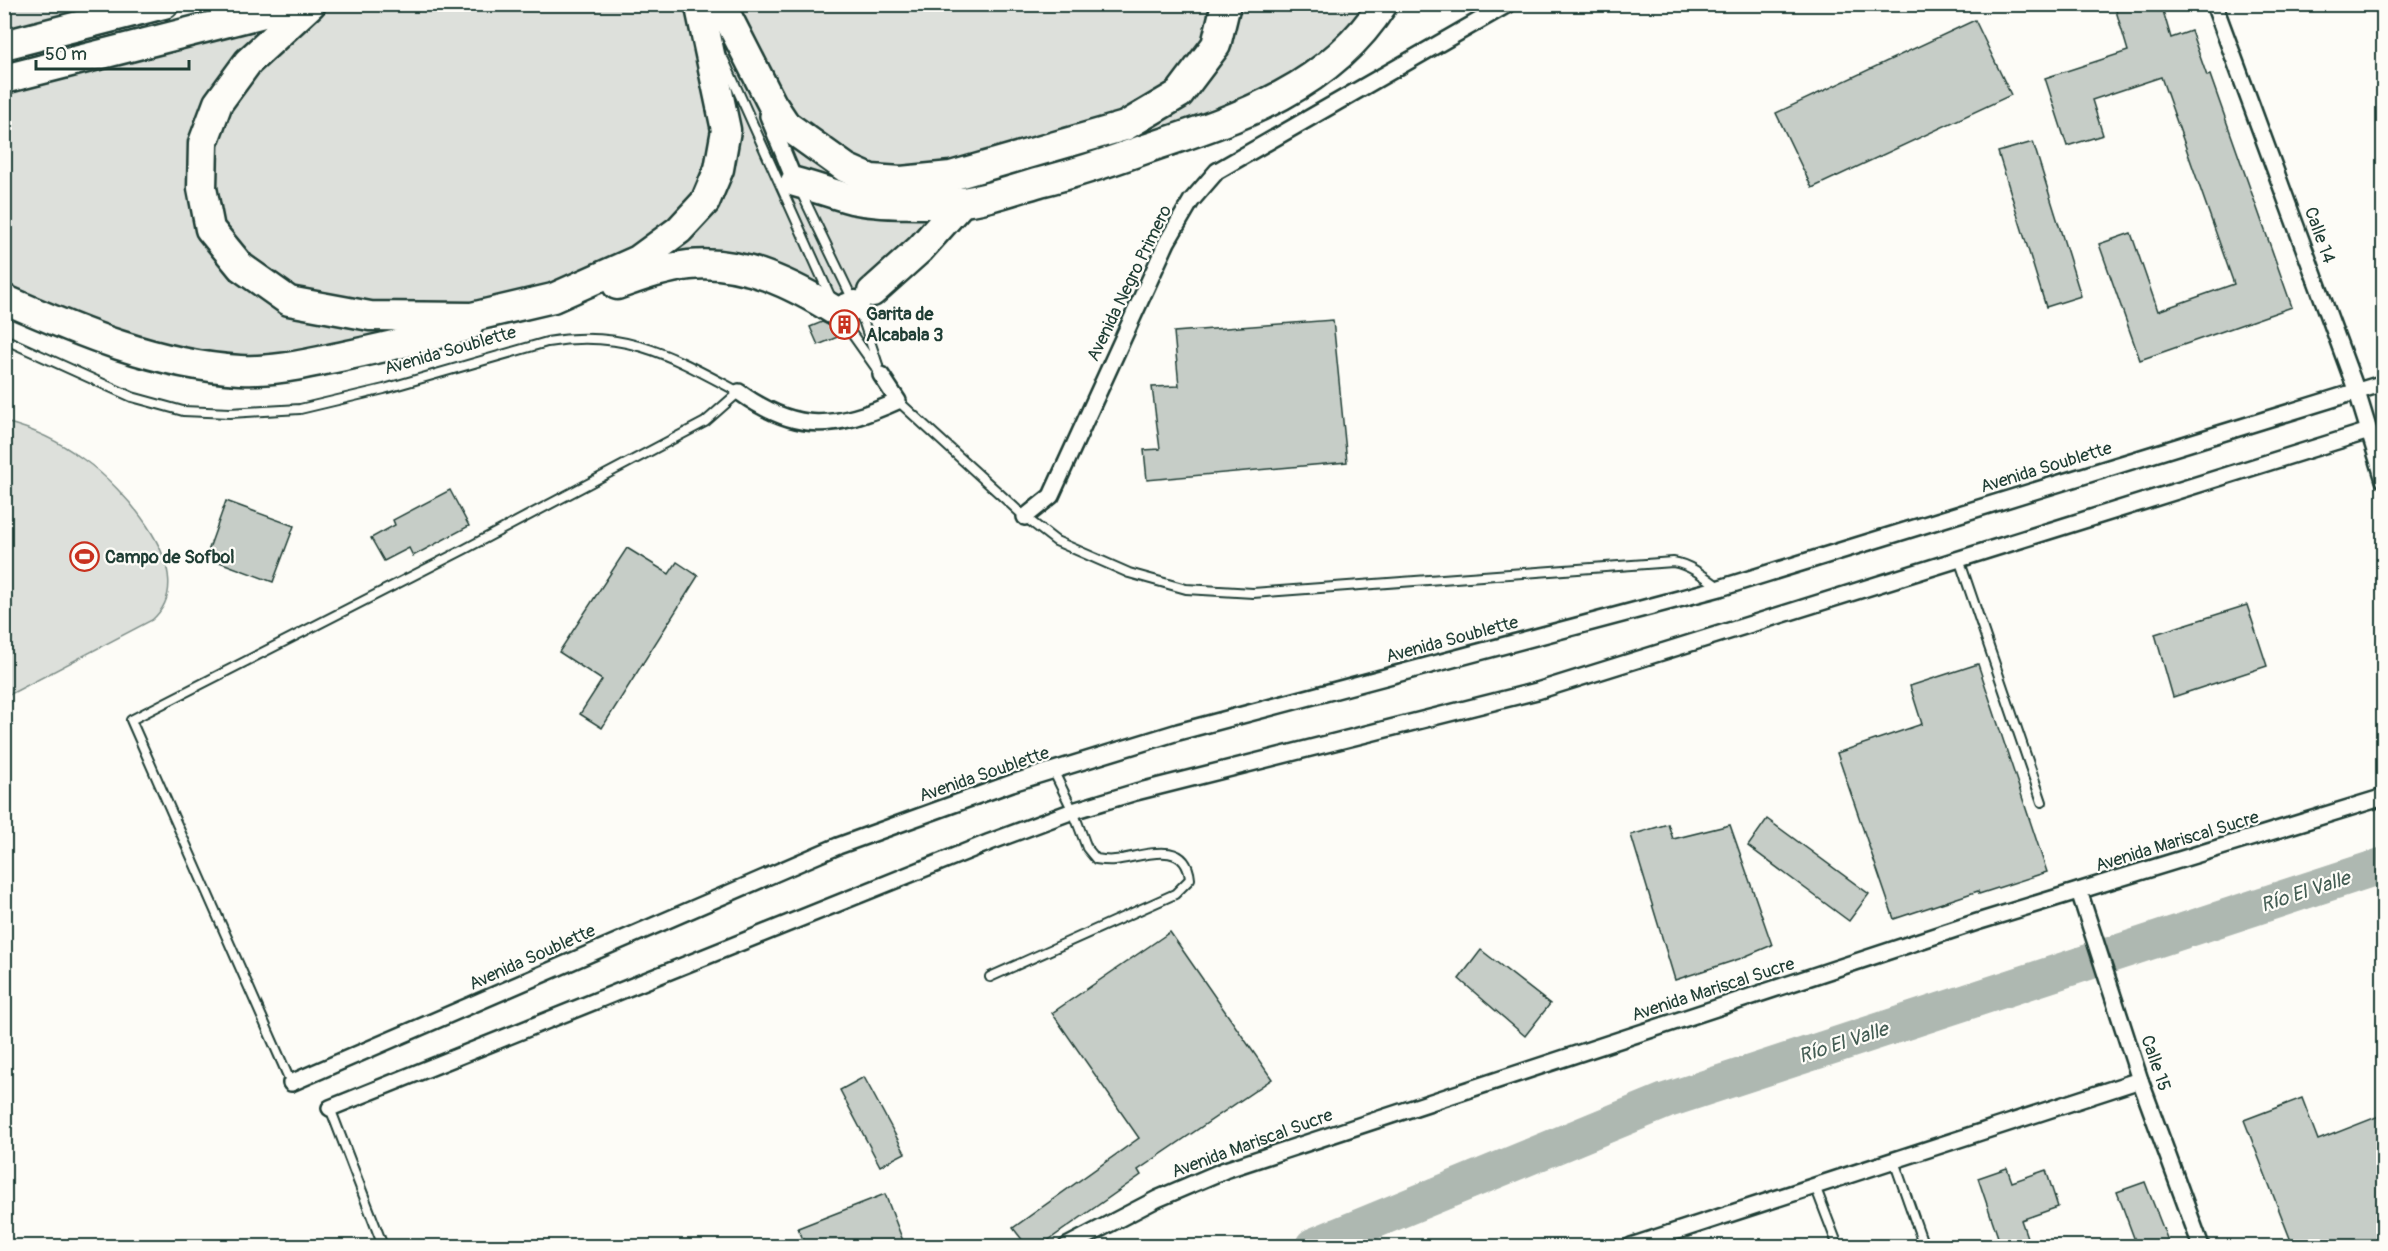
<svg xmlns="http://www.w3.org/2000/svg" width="2388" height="1251" font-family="Pangolin,sans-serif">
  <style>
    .green { fill: #dde0db; stroke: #7e8e88; stroke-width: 1.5 }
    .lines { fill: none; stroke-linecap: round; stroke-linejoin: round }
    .river { stroke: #aeb8b1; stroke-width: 36 }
    .building { fill: #c6cdc7; stroke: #1f3d34; stroke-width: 1.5 }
    .lane-casing { stroke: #1f3d34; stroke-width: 12 }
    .street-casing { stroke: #1f3d34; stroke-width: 20 }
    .highway-casing { stroke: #1f3d34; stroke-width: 33 }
    .lane { stroke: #fdfcf7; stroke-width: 8 }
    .street { stroke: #fdfcf7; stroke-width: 15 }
    .highway { stroke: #fdfcf7; stroke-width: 28 }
    .labels { text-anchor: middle; stroke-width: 4.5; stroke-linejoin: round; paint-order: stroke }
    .street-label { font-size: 18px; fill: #1f3d34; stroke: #fdfcf7 }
    .poi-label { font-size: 18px; font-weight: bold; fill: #1f3d34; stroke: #fdfcf7; text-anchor: start }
    .water-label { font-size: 20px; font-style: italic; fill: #435c53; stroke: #fdfcf7 }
  </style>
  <rect width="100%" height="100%" fill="#fdfcf7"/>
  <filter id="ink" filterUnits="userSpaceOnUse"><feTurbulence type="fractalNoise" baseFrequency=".0167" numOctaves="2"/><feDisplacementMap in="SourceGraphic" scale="12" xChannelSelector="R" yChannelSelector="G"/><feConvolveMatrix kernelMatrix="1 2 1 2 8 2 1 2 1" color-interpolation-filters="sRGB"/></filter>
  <g filter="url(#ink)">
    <g class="green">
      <path d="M4,5h160l-159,40z"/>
      <path d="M299,5h1084l-88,83 -333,114 -107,103 -165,-40 -449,105 -236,-71v-220z"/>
      <path d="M5,422c28,7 55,20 78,37 39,27 121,116 69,161l-147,77z"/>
    </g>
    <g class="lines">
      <path class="river" d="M1313,1246l352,-145 719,-236"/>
    </g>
    <g class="building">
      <path d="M2114,4h47l10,34 20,-7 16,45 3,-1 82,232 -152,53 -41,-116 32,-11 27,78 76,-27 -73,-207 -69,23 11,35 -36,11 -22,-68 83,-27z"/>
      <path d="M1975,20l36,75 -199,93 -36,-75z"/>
      <path d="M2033,142l48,154 -35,11 -48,-155z"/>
      <path d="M1333,320l14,142 -200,18 -3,-30 16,-1 -8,-62 27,-1 -5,-54z"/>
      <path d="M822,322l13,6h5l5,6 -27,11 -8,-18z"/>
      <path d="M450,490l19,36 -56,30 -4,-8 -25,13 -13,-23 24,-13 -2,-5z"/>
      <path d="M226,501l68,25 -21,56 -67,-25z"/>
      <path d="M627,548l42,26 8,-12 21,14 -96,152 -22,-14 22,-34 -43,-28z"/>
      <path d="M2247,605l20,61 -94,31 -18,-63z"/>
      <path d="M1978,664l69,208 -68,22 -1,-3 -84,28 -57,-166 85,-29 -12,-38z"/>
      <path d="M1767,819l102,75 -20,27 -101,-75z"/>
      <path d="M1668,824l5,15 57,-14 42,120 -33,14 -64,21 -44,-145z"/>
      <path d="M1170,932l102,147 -134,91 3,5 -101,71h-13l-14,-18 126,-90 -87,-125z"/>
      <path d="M1481,950l69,54 -25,32 -66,-57z"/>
      <path d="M864,1077l41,76 -25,13 -40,-76z"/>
      <path d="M2302,1098l16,42 66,-26v123l-26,9h-65l-49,-126z"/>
      <path d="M2007,1168l5,14 34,-12 12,37 -37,13 9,26h-29l-23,-68z"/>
      <path d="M2145,1182l25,64h-33l-20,-54z"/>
      <path d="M885,1194l20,52h-99l-8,-18z"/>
    </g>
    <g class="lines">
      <defs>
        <g id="lane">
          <path d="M724,60l107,238"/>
          <path d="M800,190l64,133 14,42"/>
          <path d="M840,317l41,58"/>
          <path d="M4,339l128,58 51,14 47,2 70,-4 84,-20 163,-47c80,-13 124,14 192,50l-34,30 -240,127 -334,171 160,363"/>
          <path d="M898,401l127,116 31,24 73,32 57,16 67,4 420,-31c18,3 32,15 47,26"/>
          <path d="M1959,559l83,243"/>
          <path d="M990,977l185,-83 15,-15c-4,-42 -49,-22 -75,-19 -6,1 -13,0 -19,-1l-9,-11 -14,-37 -20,-41"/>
          <path d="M330,1108l53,138"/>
          <path d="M1894,1161l30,85"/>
          <path d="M1815,1186l23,60"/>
        </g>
        <g id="street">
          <path d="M2214,4l143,388 27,88"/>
          <path d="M768,116l27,66"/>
          <path d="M739,392c58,42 97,37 159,9l-17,-26"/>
          <path d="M1025,517l26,-21 116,-254 24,-41 26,-30 291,-167"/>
          <path d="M2079,891l61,189 61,166"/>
          <path d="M291,1083l547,-237 174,-63 166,-51 542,-144 664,-205"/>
          <path d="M330,1108l660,-266 83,-31 63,-19 401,-101 832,-260"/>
          <path d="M1067,1246l90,-47 68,-29 752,-248 407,-125"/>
          <path d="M1631,1246l509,-166"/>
        </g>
        <g id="highway">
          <path d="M311,4l-63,58 -30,41 -15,40 -1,45 8,41 31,38 48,34 81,15 102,1 81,-19 85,-38 41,-30 26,-28 14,-33 7,-39 -26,-123"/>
          <path d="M721,4l51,100 14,21 60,43 25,11 30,2 50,-5 174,-50 54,-32 9,-12 28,-37 10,-41"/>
          <path d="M4,45l160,-41"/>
          <path d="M4,79l295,-75"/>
          <path d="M795,182c19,5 38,12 57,17 28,6 80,6 109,3 26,-2 54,-13 79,-20 37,-9 72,-21 108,-34 90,-30 181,-59 235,-144"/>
          <path d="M617,285c23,-8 47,-17 72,-20 53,-6 105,20 148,47l18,-7"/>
          <path d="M872,292l48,-43 42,-47"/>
          <path d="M4,299c75,33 153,66 236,71 35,2 69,-7 104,-14 42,-9 83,-18 124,-30"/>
        </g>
      </defs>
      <use href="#lane" class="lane-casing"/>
      <use href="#street" class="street-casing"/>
      <use href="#highway" class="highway-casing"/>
      <use href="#lane" class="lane"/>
      <use href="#street" class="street"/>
      <use href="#highway" class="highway"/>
    </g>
  </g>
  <defs>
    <symbol id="building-ring" viewBox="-11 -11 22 22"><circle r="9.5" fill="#fdfcf7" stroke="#c8321e" stroke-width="1.5"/><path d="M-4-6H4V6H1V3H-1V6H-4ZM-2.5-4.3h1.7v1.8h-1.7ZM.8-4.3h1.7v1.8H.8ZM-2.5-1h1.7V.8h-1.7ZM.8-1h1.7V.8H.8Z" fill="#c8321e"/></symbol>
    <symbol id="stadium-ring" viewBox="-11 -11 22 22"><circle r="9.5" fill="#fdfcf7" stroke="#c8321e" stroke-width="1.5"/><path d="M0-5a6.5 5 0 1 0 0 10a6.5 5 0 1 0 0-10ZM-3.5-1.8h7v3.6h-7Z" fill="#c8321e"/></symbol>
  </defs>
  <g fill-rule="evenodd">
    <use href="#building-ring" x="828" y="308" width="33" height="33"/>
    <use href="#stadium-ring" x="68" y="540" width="33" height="33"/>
  </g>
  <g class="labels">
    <g class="street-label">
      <text transform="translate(2320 235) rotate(70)" y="6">Calle 14</text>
      <text transform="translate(1129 283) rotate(-64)" y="6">Avenida Negro Primero</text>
      <text transform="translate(450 350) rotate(-16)" y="6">Avenida Soublette</text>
      <text transform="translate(2046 467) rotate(-17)" y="6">Avenida Soublette</text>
      <text transform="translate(1452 639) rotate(-15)" y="6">Avenida Soublette</text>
      <text transform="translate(984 774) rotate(-19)" y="6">Avenida Soublette</text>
      <text transform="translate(2177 841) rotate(-17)" y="6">Avenida Mariscal Sucre</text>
      <text transform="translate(532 957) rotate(-24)" y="6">Avenida Soublette</text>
      <text transform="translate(1713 989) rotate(-18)" y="6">Avenida Mariscal Sucre</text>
      <text transform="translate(2156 1063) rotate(71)" y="6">Calle 15</text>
      <text transform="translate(1252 1143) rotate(-20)" y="6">Avenida Mariscal Sucre</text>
    </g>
    <g class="poi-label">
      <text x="866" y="320">Garita de<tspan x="866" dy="21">Alcabala 3</tspan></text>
      <text x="105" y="563">Campo de Sofbol</text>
    </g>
    <g class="water-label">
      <text transform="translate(2305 891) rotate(-18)" y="7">Río El Valle</text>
      <text transform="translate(1843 1042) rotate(-18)" y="7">Río El Valle</text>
    </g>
  </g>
  <rect width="2388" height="1251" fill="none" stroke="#fdfcf7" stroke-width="24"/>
  <rect x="12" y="12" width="2364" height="1227" fill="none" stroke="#1f3d34" stroke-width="2" filter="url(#ink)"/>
  <path d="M36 60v9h153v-9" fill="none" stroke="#1f3d34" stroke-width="3"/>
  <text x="45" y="60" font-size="18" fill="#1f3d34" stroke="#fdfcf7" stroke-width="4.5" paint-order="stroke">50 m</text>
</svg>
